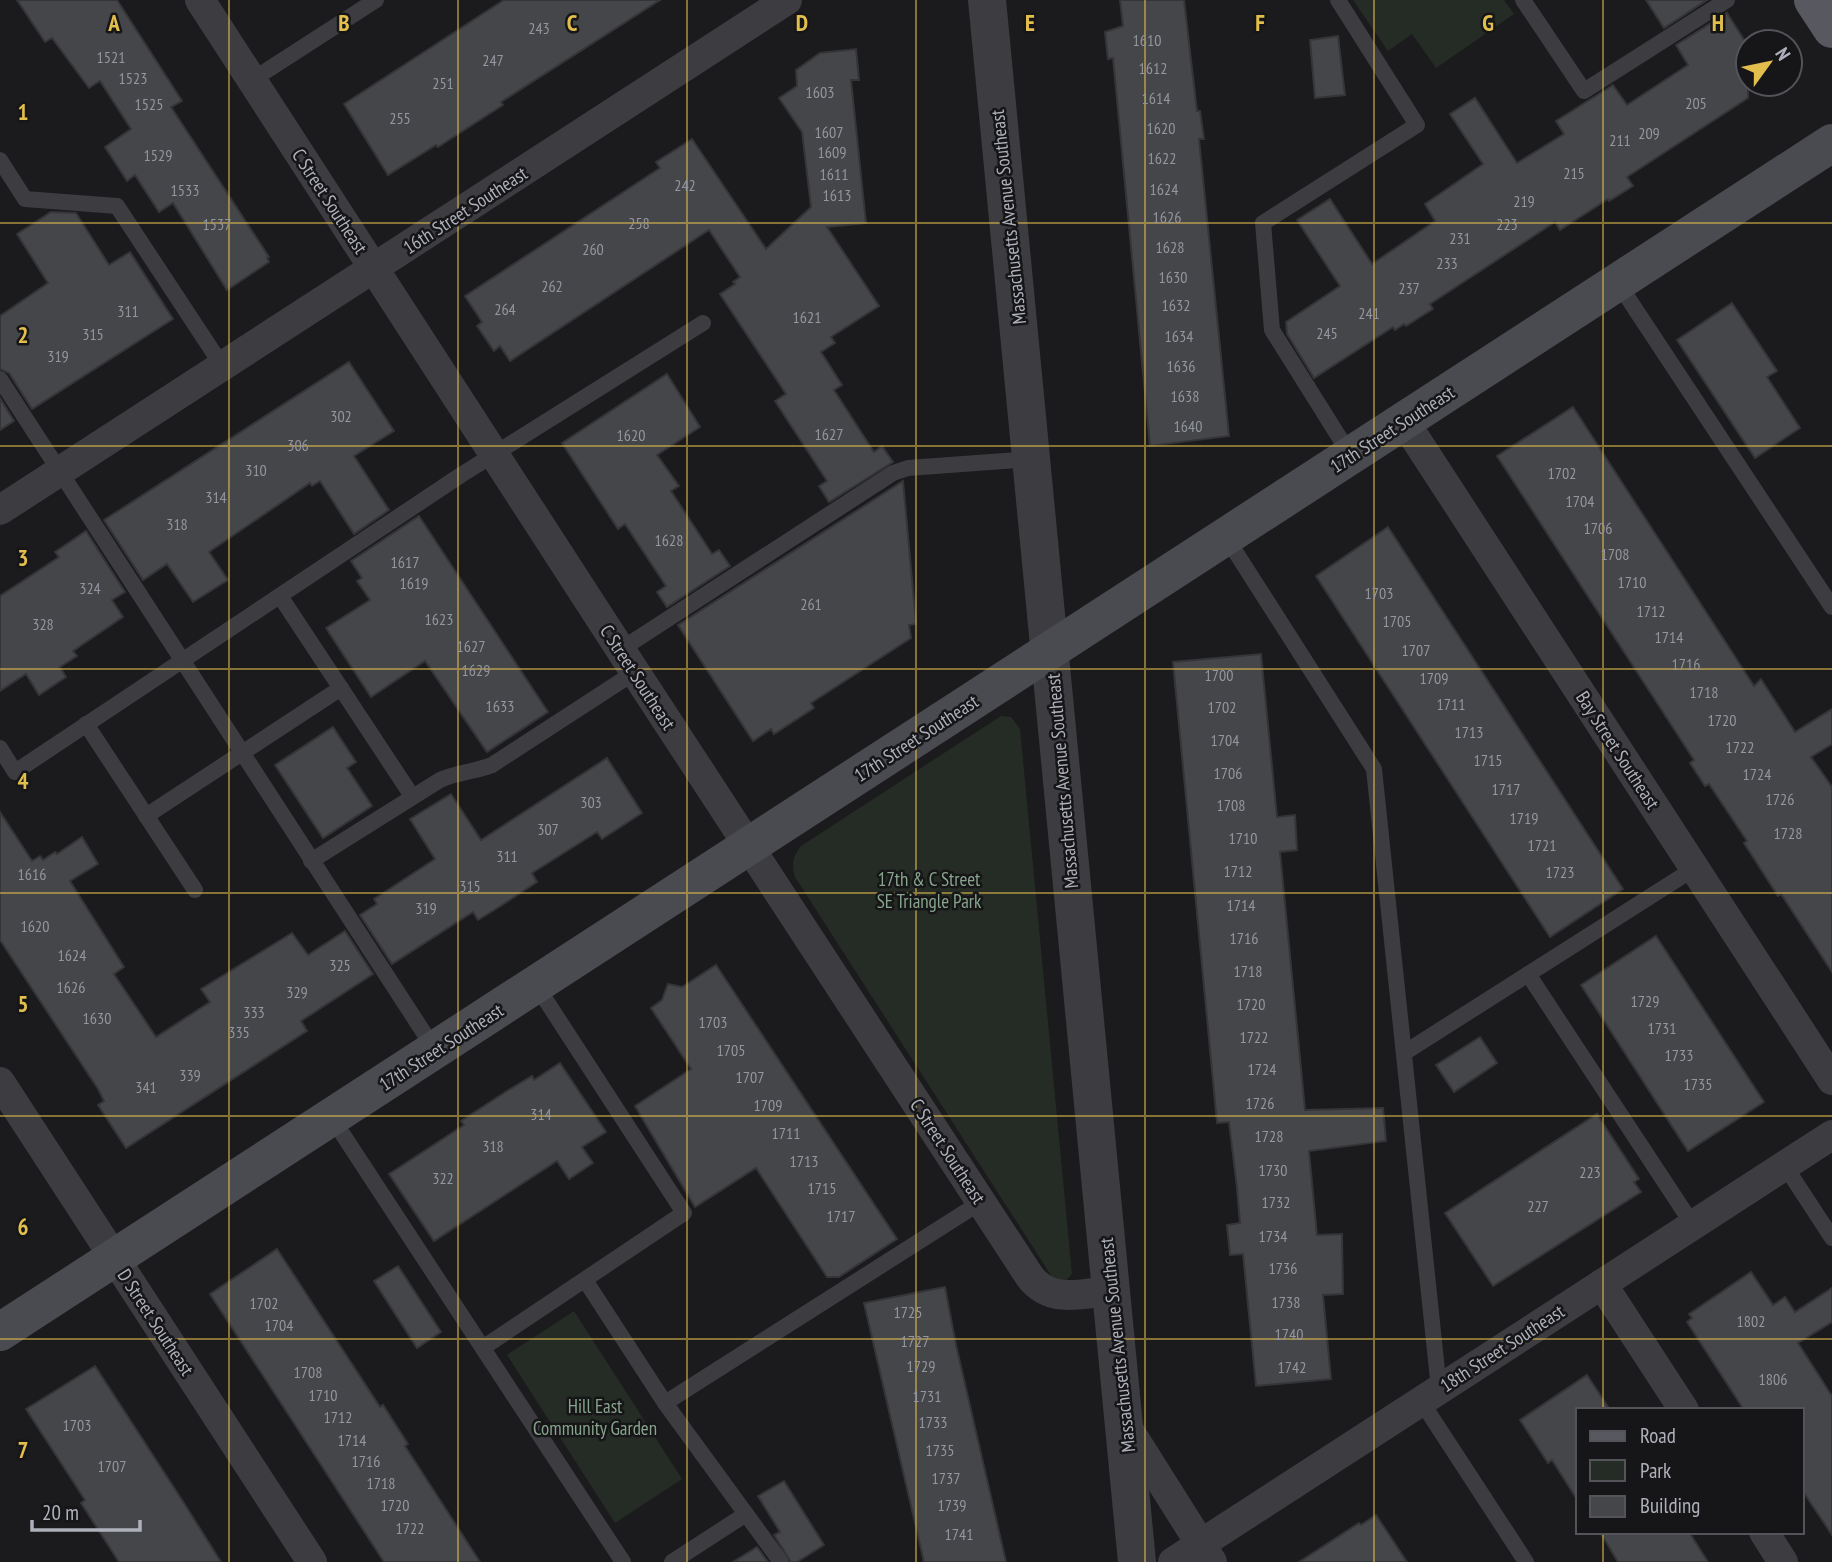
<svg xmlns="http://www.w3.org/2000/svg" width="1832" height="1562" font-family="'PT Sans Narrow',sans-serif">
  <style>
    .green { fill: #252c26 }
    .building { fill: #454649; stroke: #353538; stroke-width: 2 }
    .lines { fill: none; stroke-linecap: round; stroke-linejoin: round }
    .service { stroke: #3c3c41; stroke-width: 16 }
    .minor { stroke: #3c3c41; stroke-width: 30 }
    .tertiary { stroke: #3c3c41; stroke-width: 38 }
    .secondary { stroke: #4a4b51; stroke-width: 38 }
    .primary { stroke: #585960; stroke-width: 38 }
    .grid { fill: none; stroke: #e2be4d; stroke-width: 2; stroke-opacity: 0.55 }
    .labels { text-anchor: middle; stroke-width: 5; stroke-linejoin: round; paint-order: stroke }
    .number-label { font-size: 16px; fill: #94969e }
    .street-label { font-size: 19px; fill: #aeb1bb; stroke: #161517 }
    .park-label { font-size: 19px; fill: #87a48c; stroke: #161517 }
    .grid-label { font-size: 23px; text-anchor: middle; font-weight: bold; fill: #e2be4d; stroke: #161517; stroke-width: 5; stroke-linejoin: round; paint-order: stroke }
  </style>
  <rect width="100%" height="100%" fill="#1b1a1c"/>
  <g class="green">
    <path d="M1353,0h151l10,14 -78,54 -24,-34 -24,17z"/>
    <path d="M1001,716l10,1 9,12 52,545 -7,8 -11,-2 -259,-403c-4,-12 -2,-21 6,-31z"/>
    <path d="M574,1311l108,168 -67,44 -108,-168z"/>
  </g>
  <g class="building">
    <path d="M17,0h100l65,101 -11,6 98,150 -2,1 2,4 -42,28 -54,-87 -14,9 -24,-37 -8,6 -22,-34 26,-18 -31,-48 -11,7 -37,-50 -7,4z"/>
    <path d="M504,0h156l-159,102 2,3 -65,42 -2,-2 -48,30 -44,-71z"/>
    <path d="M1120,0h64l13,111h3l4,28h-5l30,297 -79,10 -37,-388 -5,1 -3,-27 18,-6z"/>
    <path d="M1646,0h61l-43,28z"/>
    <path d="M1727,13l21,33v52l-121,79 6,9 -24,15 -1,-2 -48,31 -5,-8 -125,82 3,5 -27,17 -2,-2 -9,6 -2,-3 -79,51 -27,-44 -1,-12 54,-36 -43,-66 33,-21 42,65 63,-43 -10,-17 58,-40 -33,-50 25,-16 42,65 47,-29 -8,-13 57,-36 14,20 61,-40 -12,-20z"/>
    <path d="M1338,36l7,59 -30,3 -5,-58z"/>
    <path d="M856,49l3,31h-8l15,143 -39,4 52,79 -48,31 4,6 -14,9 21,33 -8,5 40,62 8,-6 11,16 -64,40 -10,-16 8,-5 -52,-80 11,-7 -66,-100 15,-10 -2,-2 7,-5 -31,-47 -199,131 -10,-15 -6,5 -17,-25 5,-4 -17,-26 195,-128 -4,-6 36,-23 74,110 45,-42 -9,-75 -23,-34 18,-12 -1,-16 24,-17z"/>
    <path d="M51,212l25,1 33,52 21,-13 43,67 -141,90 -23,-36 -9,-4v-53l48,-33 -31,-49z"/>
    <path d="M1732,303l45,68 -10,6 33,51 -45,30 -78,-118z"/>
    <path d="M349,362l45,69 -40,25 35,54 -35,24 -34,-53 -8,5 -2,-3 -101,69 19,28 -35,22 -26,-38 -24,16 -39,-60z"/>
    <path d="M667,374l33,53 -43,28 22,31 -8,5 41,63 7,-4 11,16 -63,41 -10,-15 9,-6 -41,-62 -7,5 -56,-86z"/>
    <path d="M0,398l14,23 -14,9z"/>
    <path d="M1573,407l181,279 7,-7 34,53 37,-23v35l-21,13 21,30v185l-51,-78 -3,2 -34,-53 3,-2 -38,-57 -4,2 -15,-23 4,-3 -197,-304z"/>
    <path d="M903,481l13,143 -7,1 2,13 -100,65 3,5 -40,26 -3,-5 -18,12 -75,-116z"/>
    <path d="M419,516l129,196 -61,40 -62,-91 -54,36 -45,-69 44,-28 -13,-19 5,-3 -11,-17z"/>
    <path d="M1388,527l235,362 -73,48 -234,-361z"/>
    <path d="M86,531l39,61 -13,8 11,17 -50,34 4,5 -17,11 6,10 -27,18 -13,-21 -26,17v-95l59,-39 -4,-5z"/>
    <path d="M1261,654l16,163 18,-2 2,35 -17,2 25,258 78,-2 3,33 -77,10 8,84 25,-1 1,60 -20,1 8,84 -75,7 -13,-132 -13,1 -3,-30 13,-2 -3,-35 -8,-66 -12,1 -44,-461z"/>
    <path d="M333,727l23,35 -9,6 25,38 -49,32 -48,-73z"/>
    <path d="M607,758l35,55 -40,26 -5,-7 -65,41 5,9 -38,25 -21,13 -5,-8 -81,52 -32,-49 17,-11 -3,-5 61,-40 -25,-40 41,-25 30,46z"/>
    <path d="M0,812l32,49 8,-5 3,4 12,-8 2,2 25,-17 16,27 -28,17 54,86 -10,7 42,63 54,-35 -9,-13 91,-56 16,22 37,-24 28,43 -72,47 6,10 -181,117 -28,-43 6,-4 -6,-12 -98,-149z"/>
    <path d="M1656,936l108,166 -76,49 -107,-166z"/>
    <path d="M716,965l181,274 -58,38h-12l-71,-109 -61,39 -60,-101 56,-37 -40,-61 11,-8 6,-16 14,3z"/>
    <path d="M1480,1037l17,26 -43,29 -18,-27z"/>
    <path d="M560,1063l46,69 -24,15 11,16 -24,16 -12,-18 -123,80 -45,-67 75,-49 -3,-4 46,-30 25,-15 2,4z"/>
    <path d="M1597,1114l42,65 -5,3 7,10 -148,94 -48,-73z"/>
    <path d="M277,1249l103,158 3,-2 25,39 -3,2 75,116h-96l-174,-268z"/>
    <path d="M398,1266l43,66 -24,16 -43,-67z"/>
    <path d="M1751,1272l22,33 12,-8 10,15 37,-24v34l-34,21 34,53v139l-30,-45v-80h-58l-57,-88 5,-4 -3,-4z"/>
    <path d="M945,1287l11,58 50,217h-82l-60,-259z"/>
    <path d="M95,1366l87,134 39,62h-102l-38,-59 4,-3 -59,-91z"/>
    <path d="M1587,1375l23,35h-32v91l-26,-41 -4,3 -28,-43z"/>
    <path d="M784,1481l40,64 -27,17h-6l-17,-27 6,-3 -22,-36z"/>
    <path d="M1376,1515l31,47h-108l60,-39 2,2z"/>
    <path d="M1600,1532h89l19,30h-90z"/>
    <path d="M757,1547l11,15h-35z"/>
  </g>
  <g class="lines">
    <g class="service">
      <path d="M1338,0l79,125 -154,98 9,107 79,126"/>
      <path d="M1523,0l61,91 143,-91"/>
      <path d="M252,80l124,-80"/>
      <path d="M0,160l25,39 92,7 106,161"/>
      <path d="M1618,283l214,324"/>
      <path d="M0,379l435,671"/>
      <path d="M1226,537l148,232 65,620"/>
      <path d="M280,596l132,200"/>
      <path d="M620,650l273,-177 15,-5 123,-9"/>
      <path d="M86,724l109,166"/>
      <path d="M0,748l15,24 446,-297 242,-152"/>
      <path d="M146,816l195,-128"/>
      <path d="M311,861l129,-81c17,-8 35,-8 52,-15l143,-93"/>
      <path d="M1528,974l165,251"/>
      <path d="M1404,1053l291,-185"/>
      <path d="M332,1118l291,444"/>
      <path d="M1785,1166l47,72"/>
      <path d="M585,1280l80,123 116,159"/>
      <path d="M484,1347l200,-134 -148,-228"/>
      <path d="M1421,1401l105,161"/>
      <path d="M665,1403l316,-201"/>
      <path d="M672,1562l74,-48"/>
    </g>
    <g class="minor">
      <path d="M200,0l435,672 395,605c21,27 52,17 82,13"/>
      <path d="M1404,421l428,659"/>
      <path d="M0,510l787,-510"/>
      <path d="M0,1082l312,480"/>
      <path d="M1602,1284l82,126"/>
      <path d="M1125,1424l87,138"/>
      <path d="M1764,1532l19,30"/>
      <path d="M1173,1562l659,-427"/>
    </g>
    <path class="tertiary" d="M987,0l150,1562"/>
    <path class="secondary" d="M0,1332l1832,-1189"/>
    <path class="primary" d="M1813,0l19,29"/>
  </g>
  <path class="grid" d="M229,0v1562M458,0v1562M687,0v1562M916,0v1562M1145,0v1562M1374,0v1562M1603,0v1410M0,223h1832M0,446h1832M0,669h1832M0,893h1832M0,1116h1832M0,1339h1832M1603,1532v30"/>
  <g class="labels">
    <g class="number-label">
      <text x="539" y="34">243</text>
      <text x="1147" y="46">1610</text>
      <text x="111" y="63">1521</text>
      <text x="493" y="66">247</text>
      <text x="1153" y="74">1612</text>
      <text x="133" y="84">1523</text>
      <text x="443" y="89">251</text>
      <text x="820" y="98">1603</text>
      <text x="1156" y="104">1614</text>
      <text x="1696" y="109">205</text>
      <text x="149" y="110">1525</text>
      <text x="400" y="124">255</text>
      <text x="1161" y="134">1620</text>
      <text x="829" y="138">1607</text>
      <text x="1649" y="139">209</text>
      <text x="1620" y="146">211</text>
      <text x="832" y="158">1609</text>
      <text x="158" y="161">1529</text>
      <text x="1162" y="164">1622</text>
      <text x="1574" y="179">215</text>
      <text x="834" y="180">1611</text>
      <text x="685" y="191">242</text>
      <text x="1164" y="195">1624</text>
      <text x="185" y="196">1533</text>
      <text x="837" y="201">1613</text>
      <text x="1524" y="207">219</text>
      <text x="1167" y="223">1626</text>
      <text x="639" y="229">258</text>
      <text x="217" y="230">1537</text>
      <text x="1507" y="230">223</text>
      <text x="1460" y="244">231</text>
      <text x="1170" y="253">1628</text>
      <text x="593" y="255">260</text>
      <text x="1447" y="269">233</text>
      <text x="1173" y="283">1630</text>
      <text x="552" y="292">262</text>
      <text x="1409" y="294">237</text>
      <text x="1176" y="311">1632</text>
      <text x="505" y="315">264</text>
      <text x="128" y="317">311</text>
      <text x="1369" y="319">241</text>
      <text x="807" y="323">1621</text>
      <text x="1327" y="339">245</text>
      <text x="93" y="340">315</text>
      <text x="1179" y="342">1634</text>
      <text x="58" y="362">319</text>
      <text x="1181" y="372">1636</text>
      <text x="1185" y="402">1638</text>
      <text x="341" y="422">302</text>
      <text x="1188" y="432">1640</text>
      <text x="829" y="440">1627</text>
      <text x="631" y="441">1620</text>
      <text x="298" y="451">306</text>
      <text x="256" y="476">310</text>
      <text x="1562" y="479">1702</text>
      <text x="216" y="503">314</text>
      <text x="1580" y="507">1704</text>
      <text x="177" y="530">318</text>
      <text x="1598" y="534">1706</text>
      <text x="669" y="546">1628</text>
      <text x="1615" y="560">1708</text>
      <text x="405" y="568">1617</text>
      <text x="1632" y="588">1710</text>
      <text x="414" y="589">1619</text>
      <text x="90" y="594">324</text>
      <text x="1379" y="599">1703</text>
      <text x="811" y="610">261</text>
      <text x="1651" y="617">1712</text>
      <text x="439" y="625">1623</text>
      <text x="1397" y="627">1705</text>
      <text x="43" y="630">328</text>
      <text x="1669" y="643">1714</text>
      <text x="471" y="652">1627</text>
      <text x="1416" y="656">1707</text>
      <text x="1686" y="670">1716</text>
      <text x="476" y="676">1629</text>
      <text x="1219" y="681">1700</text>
      <text x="1434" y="684">1709</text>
      <text x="1704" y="698">1718</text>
      <text x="1451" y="710">1711</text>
      <text x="500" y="712">1633</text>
      <text x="1222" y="713">1702</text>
      <text x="1722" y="726">1720</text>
      <text x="1469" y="738">1713</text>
      <text x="1225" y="746">1704</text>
      <text x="1740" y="753">1722</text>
      <text x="1488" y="766">1715</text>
      <text x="1228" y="779">1706</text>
      <text x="1757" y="780">1724</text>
      <text x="1506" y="795">1717</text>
      <text x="1780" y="805">1726</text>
      <text x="591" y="808">303</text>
      <text x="1231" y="811">1708</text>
      <text x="1524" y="824">1719</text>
      <text x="548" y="835">307</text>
      <text x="1788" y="839">1728</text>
      <text x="1243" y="844">1710</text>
      <text x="1542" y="851">1721</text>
      <text x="507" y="862">311</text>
      <text x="1238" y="877">1712</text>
      <text x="1560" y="878">1723</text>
      <text x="32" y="880">1616</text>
      <text x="470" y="892">315</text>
      <text x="1241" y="911">1714</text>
      <text x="426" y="914">319</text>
      <text x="35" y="932">1620</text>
      <text x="1244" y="944">1716</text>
      <text x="72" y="961">1624</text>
      <text x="340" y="971">325</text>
      <text x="1248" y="977">1718</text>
      <text x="71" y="993">1626</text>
      <text x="297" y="998">329</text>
      <text x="1645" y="1007">1729</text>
      <text x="1251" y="1010">1720</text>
      <text x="254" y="1018">333</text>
      <text x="97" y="1024">1630</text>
      <text x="713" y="1028">1703</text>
      <text x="1662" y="1034">1731</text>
      <text x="239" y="1038">335</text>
      <text x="1254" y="1043">1722</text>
      <text x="731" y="1056">1705</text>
      <text x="1679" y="1061">1733</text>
      <text x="1262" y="1075">1724</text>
      <text x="190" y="1081">339</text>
      <text x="750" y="1083">1707</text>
      <text x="1698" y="1090">1735</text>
      <text x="146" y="1093">341</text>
      <text x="1260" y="1109">1726</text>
      <text x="768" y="1111">1709</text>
      <text x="541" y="1120">314</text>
      <text x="786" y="1139">1711</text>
      <text x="1269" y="1142">1728</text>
      <text x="493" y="1152">318</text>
      <text x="804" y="1167">1713</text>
      <text x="1273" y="1176">1730</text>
      <text x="1590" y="1178">223</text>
      <text x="443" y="1184">322</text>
      <text x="822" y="1194">1715</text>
      <text x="1276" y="1208">1732</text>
      <text x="1538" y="1212">227</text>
      <text x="841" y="1222">1717</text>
      <text x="1273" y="1242">1734</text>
      <text x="1283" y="1274">1736</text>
      <text x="1286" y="1308">1738</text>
      <text x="264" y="1309">1702</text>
      <text x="908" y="1318">1725</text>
      <text x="1751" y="1327">1802</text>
      <text x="279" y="1331">1704</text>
      <text x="1289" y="1340">1740</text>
      <text x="915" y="1347">1727</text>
      <text x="921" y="1372">1729</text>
      <text x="1292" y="1373">1742</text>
      <text x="308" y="1378">1708</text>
      <text x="1773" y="1385">1806</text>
      <text x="323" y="1401">1710</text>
      <text x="927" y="1402">1731</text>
      <text x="338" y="1423">1712</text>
      <text x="933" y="1428">1733</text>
      <text x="77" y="1431">1703</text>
      <text x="352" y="1446">1714</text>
      <text x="940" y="1456">1735</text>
      <text x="366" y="1467">1716</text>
      <text x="112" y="1472">1707</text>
      <text x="946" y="1484">1737</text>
      <text x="381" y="1489">1718</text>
      <text x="395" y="1511">1720</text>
      <text x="952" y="1511">1739</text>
      <text x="410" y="1534">1722</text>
      <text x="959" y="1540">1741</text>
    </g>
    <g class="street-label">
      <text transform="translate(330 201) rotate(57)" y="7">C Street Southeast</text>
      <text transform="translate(465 210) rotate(-33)" y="7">16th Street Southeast</text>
      <text transform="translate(1008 217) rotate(-96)" y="7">Massachusetts Avenue Southeast</text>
      <text transform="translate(1392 429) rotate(-33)" y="7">17th Street Southeast</text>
      <text transform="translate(638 677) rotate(57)" y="7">C Street Southeast</text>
      <text transform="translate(916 738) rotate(-33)" y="7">17th Street Southeast</text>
      <text transform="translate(1618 750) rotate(57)" y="7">Bay Street Southeast</text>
      <text transform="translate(1062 781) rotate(-95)" y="7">Massachusetts Avenue Southeast</text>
      <text transform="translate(441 1047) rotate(-33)" y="7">17th Street Southeast</text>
      <text transform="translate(948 1151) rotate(57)" y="7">C Street Southeast</text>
      <text transform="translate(156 1322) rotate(57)" y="7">D Street Southeast</text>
      <text transform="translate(1117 1345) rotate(-96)" y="7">Massachusetts Avenue Southeast</text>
      <text transform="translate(1502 1348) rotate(-33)" y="7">18th Street Southeast</text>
    </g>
    <g class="park-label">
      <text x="929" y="886">17th &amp; C Street<tspan x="929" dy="22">SE Triangle Park</tspan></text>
      <text x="595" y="1413">Hill East<tspan x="595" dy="22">Community Garden</tspan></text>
    </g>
  </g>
  <g class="grid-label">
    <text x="114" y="31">A</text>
    <text x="344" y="31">B</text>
    <text x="572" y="31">C</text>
    <text x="802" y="31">D</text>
    <text x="1030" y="31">E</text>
    <text x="1260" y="31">F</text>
    <text x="1488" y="31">G</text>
    <text x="1718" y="31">H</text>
    <text x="23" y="120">1</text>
    <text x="23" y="343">2</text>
    <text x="23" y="566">3</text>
    <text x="23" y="789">4</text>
    <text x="23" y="1012">5</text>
    <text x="23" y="1235">6</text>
    <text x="23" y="1458">7</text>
  </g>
  <rect x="1576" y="1408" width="228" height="126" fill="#161517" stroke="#535359" stroke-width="2"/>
  <rect x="1590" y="1431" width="35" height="10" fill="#585960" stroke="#535359" stroke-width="2"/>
  <text x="1640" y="1443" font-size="21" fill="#aeb1bb">Road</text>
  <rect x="1590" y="1460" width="35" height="21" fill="#252c26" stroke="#535359" stroke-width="2"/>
  <text x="1640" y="1478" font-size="21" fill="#aeb1bb">Park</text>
  <rect x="1590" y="1496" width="35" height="21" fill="#454649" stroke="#535359" stroke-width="2"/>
  <text x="1640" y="1513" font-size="21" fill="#aeb1bb">Building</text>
  <g transform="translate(1769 63) rotate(57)"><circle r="33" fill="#161517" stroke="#535359" stroke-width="2"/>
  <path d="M0-5L12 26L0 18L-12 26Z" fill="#e2be4d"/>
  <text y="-10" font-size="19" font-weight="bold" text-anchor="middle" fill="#aeb1bb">N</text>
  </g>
  <path d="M32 1520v10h108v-10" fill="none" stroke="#aeb1bb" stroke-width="3.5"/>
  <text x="42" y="1520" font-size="21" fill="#aeb1bb" stroke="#161517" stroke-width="5" paint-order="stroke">20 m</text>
</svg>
